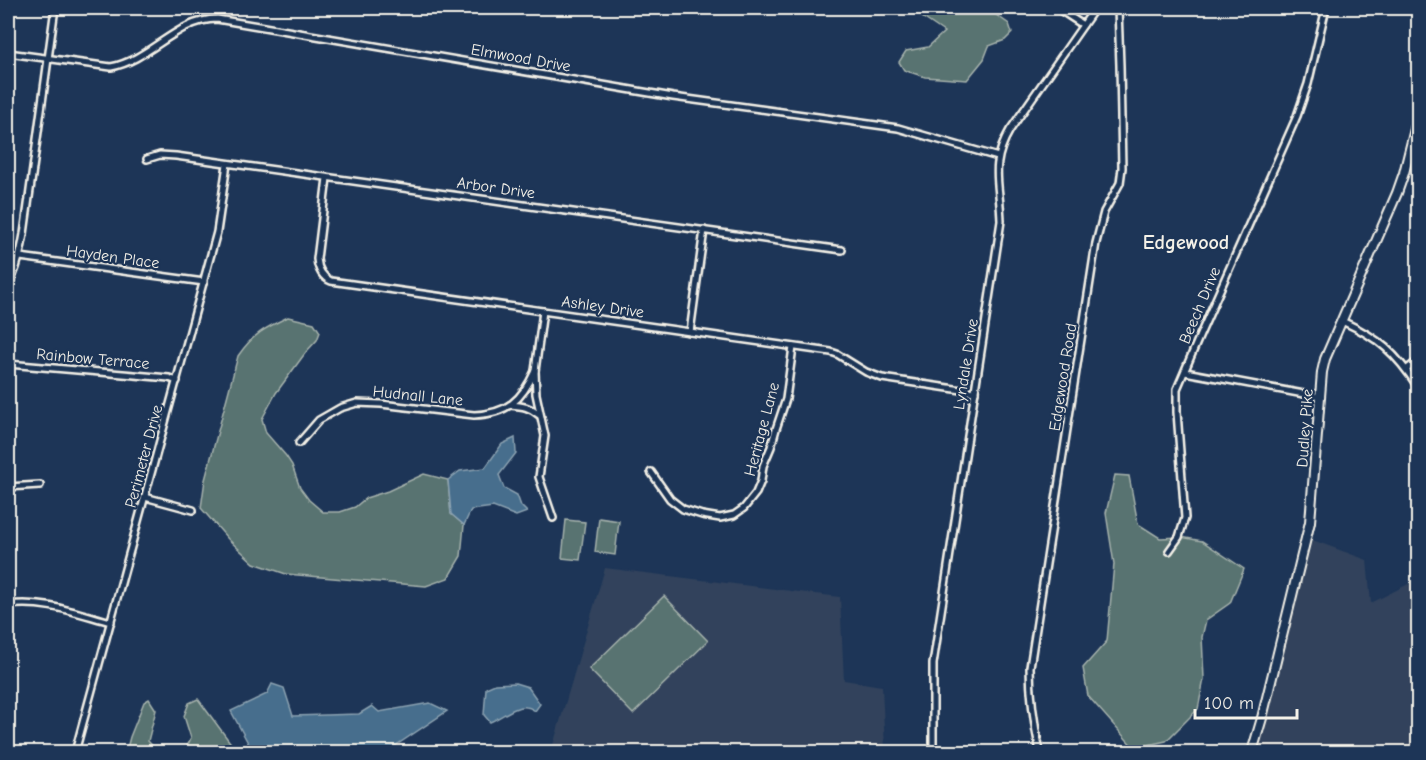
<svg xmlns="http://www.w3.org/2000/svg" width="1426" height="760" font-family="'Comic Neue',sans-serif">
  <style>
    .built { fill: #30425c }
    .green { fill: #587371; stroke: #a6b2ac; stroke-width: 1.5 }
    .water { fill: #466e8d; stroke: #8ca2b1; stroke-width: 1.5 }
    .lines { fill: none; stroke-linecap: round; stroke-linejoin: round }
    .street-casing { stroke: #f4f1e8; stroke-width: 10 }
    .secondary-casing { stroke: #f4f1e8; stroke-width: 12 }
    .street { stroke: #1d3557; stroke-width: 5 }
    .secondary { stroke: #1d3557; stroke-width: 8 }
    .labels { text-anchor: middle; stroke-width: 4.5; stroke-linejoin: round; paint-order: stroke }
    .street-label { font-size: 16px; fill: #f4f1e8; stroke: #1d3557 }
    .quarter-label { font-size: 20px; font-weight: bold; fill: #f4f1e8; stroke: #1d3557 }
  </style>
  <rect width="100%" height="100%" fill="#1d3557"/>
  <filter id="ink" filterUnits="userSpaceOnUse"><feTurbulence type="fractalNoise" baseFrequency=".0167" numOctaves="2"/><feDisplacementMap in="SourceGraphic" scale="12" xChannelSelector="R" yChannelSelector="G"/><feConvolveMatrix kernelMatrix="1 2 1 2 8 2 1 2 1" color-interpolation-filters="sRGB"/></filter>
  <g filter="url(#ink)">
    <g class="built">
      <path d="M1307,538l60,22 4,43 47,-24v173h-166z"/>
      <path d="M605,568l235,29 4,83 38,6 3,62h48v4h-382z"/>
    </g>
    <g class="green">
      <path d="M919,8h59l11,2 20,14 3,9 -7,7 -16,6 -5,13 -17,21 -42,-3 -21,-7 -5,-8 7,-11 22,-4 16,-15 -28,-19z"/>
      <path d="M288,317l26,6 6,9 -3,8 -11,12 -30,41 -14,26 4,14 20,23 6,9 8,23 9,12 14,12h17l15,-5 11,-9 22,-7 36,-17 24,6 3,34 13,11 -3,31 -13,22 -22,8 -140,-12 -32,-11 -26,-24 -27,-31 4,-28 33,-124c15,-22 27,-28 50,-39z"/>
      <path d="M1115,475l14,1 9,48 22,14 21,-1 21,4 42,28 -14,34 -24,17 -4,17 2,42 -6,30 -32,32 -32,7 -46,-52 -5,-28 24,-27 7,-77 -8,-51z"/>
      <path d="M599,518l20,3 -4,34 -20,-3z"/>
      <path d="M566,520l19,2 -5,38 -18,-2z"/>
      <path d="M664,596l44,45 -75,73 -44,-45z"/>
      <path d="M149,699l7,11 -8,31 10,11h-32l4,-15 14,-35z"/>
      <path d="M198,699l37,50 2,3h-55l3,-1 6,-13 -7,-22 5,-13z"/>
    </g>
    <g class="water">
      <path d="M515,438l1,15 -17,22 5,13 13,7 4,11 6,6 -11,4 -23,-9 -22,3 -7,15 -13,-11 -3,-34 12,-9 25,-3 17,-24z"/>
      <path d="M515,683l13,4 12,17 -5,7c-3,-2 -5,-4 -9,-4 -11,-2 -25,11 -36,15l-6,-7 2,-27 9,-4z"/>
      <path d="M272,684l12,4 9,28 66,-2 13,-8 7,6 51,-9 17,8 -61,41h-133l-22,-41 36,-17z"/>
    </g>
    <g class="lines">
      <defs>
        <g id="street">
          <path d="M1057,8l26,17"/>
          <path d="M8,53l103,14c39,-7 66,-48 106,-48l456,78 225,31 100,29"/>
          <path d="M147,159l13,-4 16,1 666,94"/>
          <path d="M327,178l-10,81c1,10 5,18 14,22l500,71 6,2 29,18 16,6 93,14"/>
          <path d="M20,257l184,25"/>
          <path d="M8,286c9,-16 13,-34 16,-52l31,-226"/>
          <path d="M543,311l-8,60 1,23 9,42 -6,41 14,41"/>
          <path d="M1342,321c37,17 54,32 76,66"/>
          <path d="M690,332l14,-102"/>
          <path d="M8,364l161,14 8,3"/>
          <path d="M1407,369l11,-8"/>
          <path d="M1185,372l135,25"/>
          <path d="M510,405c13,1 20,2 29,10"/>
          <path d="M299,443l20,-23 21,-12 17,-5 24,1 93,11c33,-1 48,-15 61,-44"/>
          <path d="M651,472l19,27 13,10 19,6 18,3 14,-3 10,-7 12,-15 5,-12 2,-15 8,-19 5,-18 10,-30 7,-52"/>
          <path d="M8,487l32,-2"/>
          <path d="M145,497l48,13"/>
          <path d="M1169,551l10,-14 6,-19 -8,-106v-23l23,-54 97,-219 11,-32 18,-76"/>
          <path d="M8,605c35,-5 69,8 103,17"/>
          <path d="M75,752l142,-520 10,-68"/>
          <path d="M747,752l2,-1 1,1"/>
          <path d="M933,752v-88l68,-443c-1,-38 -12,-55 9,-91l85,-122"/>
          <path d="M1040,752c-6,-28 -10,-56 -10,-85l66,-424 8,-31 16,-29 2,-15 -2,-102 -2,-58"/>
        </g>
        <path id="secondary" d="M1252,752l10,-34 48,-196 12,-150 3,-13 72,-166 7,-20 14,-56"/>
      </defs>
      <use href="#street" class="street-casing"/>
      <use href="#secondary" class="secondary-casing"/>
      <use href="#street" class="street"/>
      <use href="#secondary" class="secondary"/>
    </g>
  </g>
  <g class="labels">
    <g class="street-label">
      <text transform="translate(521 57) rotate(10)" y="6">Elmwood Drive</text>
      <text transform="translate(496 187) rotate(8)" y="6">Arbor Drive</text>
      <text transform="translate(113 256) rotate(8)" y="6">Hayden Place</text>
      <text transform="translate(1199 305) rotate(-67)" y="6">Beech Drive</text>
      <text transform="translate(603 306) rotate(8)" y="6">Ashley Drive</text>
      <text transform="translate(93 358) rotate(5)" y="6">Rainbow Terrace</text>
      <text transform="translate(965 364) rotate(-81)" y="6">Lyndale Drive</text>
      <text transform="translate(1062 377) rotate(-81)" y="6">Edgewood Road</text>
      <text transform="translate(418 395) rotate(6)" y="6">Hudnall Lane</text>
      <text transform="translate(1304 428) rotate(-86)" y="6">Dudley Pike</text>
      <text transform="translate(761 429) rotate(-75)" y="6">Heritage Lane</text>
      <text transform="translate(143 456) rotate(-75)" y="6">Perimeter Drive</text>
    </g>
    <g class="quarter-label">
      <text x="1186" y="249">Edgewood</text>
    </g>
  </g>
  <rect width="1426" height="760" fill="none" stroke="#1d3557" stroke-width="30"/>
  <rect x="15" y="15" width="1396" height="730" fill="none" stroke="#f4f1e8" stroke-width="2" filter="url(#ink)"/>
  <path d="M1195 709v9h102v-9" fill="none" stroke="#f4f1e8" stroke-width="3"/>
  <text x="1204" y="709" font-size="18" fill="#f4f1e8" stroke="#1d3557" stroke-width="4.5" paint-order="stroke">100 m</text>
</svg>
